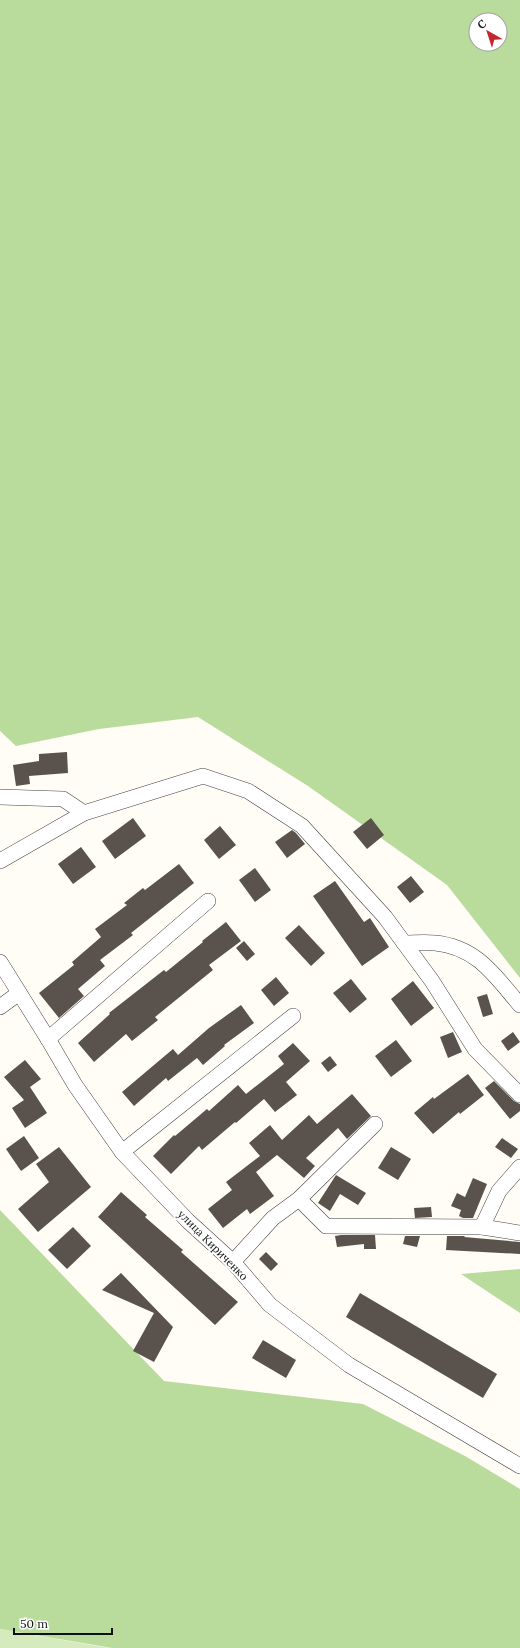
<svg xmlns="http://www.w3.org/2000/svg" width="520" height="1648" font-family="Lora,serif">
  <style>
    .green { fill: #d5ebbd }
    .forest { fill: #b9dc9c; fill-rule: evenodd }
    .building { fill: #5a524d }
    .lines { fill: none; stroke-linecap: round; stroke-linejoin: round }
    .minor-casing { stroke: #444; stroke-width: 16 }
    .minor { stroke: #fff; stroke-width: 15 }
    .labels { text-anchor: middle; stroke-width: 4; stroke-linejoin: round; paint-order: stroke }
    .street-label { font-size: 11px; fill: #111; stroke: #fff }
  </style>
  <rect width="100%" height="100%" fill="#fffdf5"/>
  <path class="green" d="M0,1629l103,18 9,1h-112z"/>
  <g class="forest">
    <path d="M0,0h520v978l-73,-93 -139,-99 -110,-69 -99,12 -83,17 -16,-15zM476,20h24v24h-24z"/>
    <path d="M0,1210l164,171 199,23 102,52 55,33v159h-408l-112,-19z"/>
    <path d="M520,1269v44l-59,-39z"/>
  </g>
  <g class="building">
    <path d="M67,752l1,21 -39,3 1,8 -14,2 -3,-21 26,-4v-7z"/>
    <path d="M133,818l13,18 -31,23 -13,-18z"/>
    <path d="M371,818l13,17 -17,14 -14,-17z"/>
    <path d="M220,826l16,19 -17,14 -15,-19z"/>
    <path d="M292,830l4,3 9,11 -18,14 -12,-16z"/>
    <path d="M81,847l15,20 -23,17 -15,-20z"/>
    <path d="M179,864l15,19 -63,50 2,2 -33,25 5,6 -27,23 6,7 -25,22 -20,-25 35,-28 -2,-3 29,-25 -6,-8 32,-24 -3,-2 19,-15 2,2z"/>
    <path d="M255,868l16,22 -16,12 -16,-22z"/>
    <path d="M411,876l13,16 -14,11 -13,-16z"/>
    <path d="M335,881l29,41 6,-4 19,29 -27,19 -49,-70z"/>
    <path d="M226,922l15,19 -32,24 4,5 -58,47 3,3 -26,21 -6,-7 -32,28 -16,-19 32,-29 -1,-1 55,-43 2,2 37,-30 -1,-1z"/>
    <path d="M299,925l26,28 -14,13 -26,-28z"/>
    <path d="M244,941l11,13 -8,7 -11,-13z"/>
    <path d="M276,977l13,16 -15,13 -13,-16z"/>
    <path d="M351,979l16,20 -17,14 -17,-20z"/>
    <path d="M413,981l21,27 -23,18 -20,-27z"/>
    <path d="M487,994l6,20 -10,3 -6,-20z"/>
    <path d="M241,1005l13,18 -30,22 1,1 -22,19 -6,-7 -29,23 -2,-3 -32,28 -12,-14 51,-43 5,6 31,-27z"/>
    <path d="M453,1032l9,20 -14,6 -8,-21z"/>
    <path d="M513,1032l7,10 -12,9 -7,-10z"/>
    <path d="M396,1040l16,21 -21,16 -16,-21z"/>
    <path d="M293,1043l17,18 -24,21 11,13 -22,17 -11,-13 -28,24 -1,-1 -33,28 -3,-4 -28,28 -18,-18 21,-21 1,1 32,-27 2,2 29,-26 8,9 38,-30 -6,-8z"/>
    <path d="M330,1056l7,9 -9,7 -7,-9z"/>
    <path d="M25,1060l16,19 -11,8 17,26 -22,15 -13,-20 12,-8 -20,-23z"/>
    <path d="M468,1074l16,21 -24,19 -1,-2 -26,22 -19,-21 19,-16 1,2z"/>
    <path d="M494,1081l20,20 6,3v7l-10,8 -25,-31z"/>
    <path d="M352,1094l19,22 -24,23 -9,-11 -32,30 9,8 -11,12 -27,-23 -21,17 18,24 -24,18 -3,-5 -24,19 -15,-19 24,-19 -6,-8 34,-26 -11,-13 21,-18 12,15 27,-25 8,9z"/>
    <path d="M24,1136l15,22 -18,13 -15,-22z"/>
    <path d="M502,1138l16,11 -7,9 -16,-11z"/>
    <path d="M59,1147l32,40 -53,45 -20,-23 31,-27 -13,-18z"/>
    <path d="M391,1147l20,12 -13,21 -20,-12z"/>
    <path d="M336,1175l30,18 -8,12 -18,-11 -10,17 -12,-8z"/>
    <path d="M473,1178l14,6 -14,34h-10l-4,-2 2,-6 -10,-4 6,-13 8,4z"/>
    <path d="M121,1192l26,23 -2,2 38,33 -2,2 57,50 -23,23 -117,-108z"/>
    <path d="M431,1207l1,10 -17,1 -1,-10z"/>
    <path d="M73,1227l18,19 -24,23 -19,-19z"/>
    <path d="M341,1235h34l1,14h-12v-5l-27,3 -2,-11z"/>
    <path d="M405,1236h15l-3,11 -14,-3z"/>
    <path d="M447,1236h18l-1,1 56,5v12l-74,-4z"/>
    <path d="M266,1252l12,12 -7,7 -12,-12z"/>
    <path d="M121,1273l52,54 -19,35 -21,-11 21,-38 -52,-23z"/>
    <path d="M360,1293l137,81 -14,24 -137,-81z"/>
    <path d="M263,1340l33,20 -10,18 -34,-20z"/>
  </g>
  <g class="lines">
    <defs>
      <g id="minor">
        <path d="M0,797l63,2 21,14"/>
        <path d="M0,861l84,-48 119,-37 45,15 54,35 83,91 47,64 43,68 45,46"/>
        <path d="M404,943c10,0 21,-1 31,0 42,4 60,33 85,62"/>
        <path d="M0,962l48,77 27,46 47,67 66,69 45,41 37,43 79,60 171,101"/>
        <path d="M0,1007l19,-14"/>
        <path d="M48,1039l160,-138"/>
        <path d="M122,1152l171,-136"/>
        <path d="M299,1199l27,27 156,1 38,6"/>
        <path d="M482,1227l17,-36 21,-24"/>
        <path d="M233,1262l40,-44 26,-19 76,-75"/>
      </g>
    </defs>
    <use href="#minor" class="minor-casing"/>
    <use href="#minor" class="minor"/>
  </g>
  <g class="labels">
    <g class="street-label">
      <text transform="translate(213 1245) rotate(45)" y="4">улица Кириченко</text>
    </g>
  </g>
  <g transform="translate(488 32) rotate(321)"><circle r="19" fill="#ffffff" stroke="#a0a0a0"/>
  <path d="M0-3L7 15L0 10L-7 15Z" fill="#c4262e"/>
  <text y="-6" font-size="11" font-weight="bold" text-anchor="middle" fill="#111111">С</text>
  </g>
  <path d="M14 1628v6h98v-6" fill="none" stroke="#111111" stroke-width="2"/>
  <text x="20" y="1628" font-size="12" fill="#111111" stroke="#ffffff" stroke-width="3" paint-order="stroke">50 m</text>
</svg>
